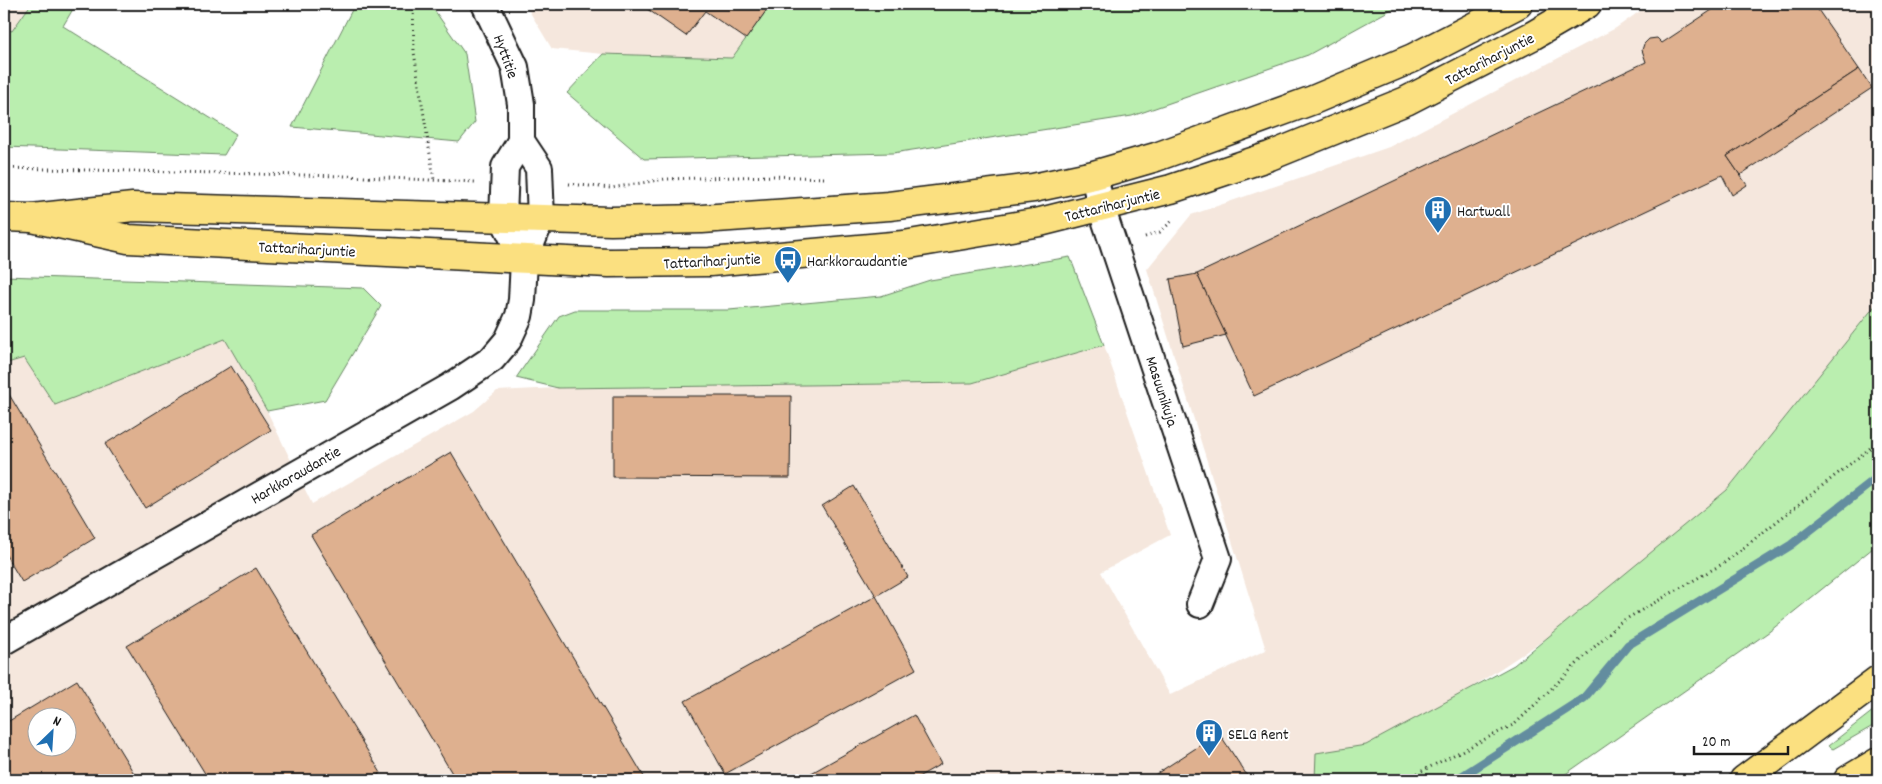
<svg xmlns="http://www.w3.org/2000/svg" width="1882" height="784" font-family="Dekko,sans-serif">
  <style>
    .built { fill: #f5e7dd; fill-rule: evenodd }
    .green { fill: #baeeaf; stroke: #6b8566 }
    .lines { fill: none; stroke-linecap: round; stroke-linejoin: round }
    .stream { stroke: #648d9f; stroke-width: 9 }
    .building { fill: #deb08f; stroke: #1c1c1c; fill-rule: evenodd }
    .minor-casing { stroke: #1c1c1c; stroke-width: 30 }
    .primary-casing { stroke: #1c1c1c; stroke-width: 31 }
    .motorway-casing { stroke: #1c1c1c; stroke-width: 31 }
    .path { stroke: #1c1c1c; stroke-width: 3; stroke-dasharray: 1 4; stroke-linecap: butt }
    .minor { stroke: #fff; stroke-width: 26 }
    .primary { stroke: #fbe080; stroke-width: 28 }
    .motorway { stroke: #fbe080; stroke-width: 28 }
    .labels { text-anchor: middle; stroke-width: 4; stroke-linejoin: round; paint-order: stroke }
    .street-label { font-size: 16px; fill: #1c1c1c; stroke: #fff }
    .poi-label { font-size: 16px; fill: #1c1c1c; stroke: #fff; text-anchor: start }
  </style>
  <rect width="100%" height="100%" fill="#fff"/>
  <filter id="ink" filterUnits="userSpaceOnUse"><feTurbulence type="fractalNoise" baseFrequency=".02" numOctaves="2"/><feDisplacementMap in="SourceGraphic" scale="10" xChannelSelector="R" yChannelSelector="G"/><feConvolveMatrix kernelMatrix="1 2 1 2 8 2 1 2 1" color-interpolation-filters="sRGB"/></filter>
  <g filter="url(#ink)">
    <g class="built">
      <path d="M4,4h26l-18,27 -8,-3z"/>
      <path d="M525,4h246l-39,54 -129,-4 -51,-5z"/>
      <path d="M1650,4h228v298l-151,188 -139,121 -234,154 -18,15h-1332v-416l20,-6 31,46 170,-65 42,72 45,93 162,-93 23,-20 61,-3 414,-5 132,-38 66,190 -69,37 69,123 96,-45 -119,-381 44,-54 198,-68 227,-119zM38,716h30v30h-30z"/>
    </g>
    <g class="green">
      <path d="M31,4h45l-13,22 173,108 -12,21 -220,-8v-119l8,3z"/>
      <path d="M355,4h75l35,50 10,68 -16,20 -167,-15z"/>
      <path d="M771,4h630l-93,51 -176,61 -239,37 -249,6 -77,-66 36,-39 129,4z"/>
      <path d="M1070,257l34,88 -132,38 -414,5 -42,-10 43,-62 16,-6h154l152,-14 49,-16z"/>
      <path d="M4,276l359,12 18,18 -56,94 -58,11 -42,-72 -170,66 -31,-47 -20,6z"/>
      <path d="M1878,302v242l-108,87 -213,149h-242l1,-27 50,-8 148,-80 213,-175z"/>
      <path d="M1878,707v16l-45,26 -5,-3z"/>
    </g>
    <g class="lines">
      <path class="stream" d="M1456,780l128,-82 44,-53 163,-100 87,-68"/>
    </g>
    <g class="building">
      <path d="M640,4h131l-25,35 -41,-28 -19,25z"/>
      <path d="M1721,4h93l45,65 -132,87 20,29 -15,10 -10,-20 -468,221 -57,-122 449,-212 -4,-12 2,-6 5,-5 8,-1 5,5z"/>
      <path d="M1859,69l13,19 -132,87 -13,-19z"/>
      <path d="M1197,274l29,61 -43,11 -13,-67z"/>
      <path d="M231,366l40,64 -126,78 -40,-64z"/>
      <path d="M4,386l91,152 -73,44 -18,-30z"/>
      <path d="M613,396h178l-1,82 -177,-1z"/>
      <path d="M451,452l195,328h-190l-145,-245z"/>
      <path d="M854,486l54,91 -32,19 -54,-90z"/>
      <path d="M256,568l125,205 -12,7h-160l-82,-134z"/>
      <path d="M876,596l40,73 -191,105 -40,-73z"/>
      <path d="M77,680l61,100h-134v-56zM38,716h30v30h-30z"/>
      <path d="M914,715l27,49 -28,16h-114z"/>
      <path d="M1219,733l31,47h-103z"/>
    </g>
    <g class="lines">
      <defs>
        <g id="minor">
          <path d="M485,4l30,63 6,37v37l-16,26 -2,51 21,42"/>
          <path d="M1094,175l7,32 117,352 -18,45"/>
          <path d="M4,641l446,-254 42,-28 16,-19 11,-24 3,-16 2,-40 17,-41 -2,-51 -18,-27"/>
        </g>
        <g id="primary">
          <path d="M4,217l28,1 101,-11 478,14 91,-2 187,-13 144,-18 61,-13 62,-18 157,-57 100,-42 105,-54"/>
          <path d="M32,218l96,21 481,24 101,-1 194,-17 136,-23 131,-33 99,-33 136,-55 126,-65 55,-32"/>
        </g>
        <g id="motorway">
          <path d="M1744,780l134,-100"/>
          <path d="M1848,780l30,-18"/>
        </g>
      </defs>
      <use href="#minor" class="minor-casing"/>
      <use href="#primary" class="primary-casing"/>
      <use href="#motorway" class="motorway-casing"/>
      <g class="path">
        <path d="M413,4l1,48 20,128"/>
        <path d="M1616,10l11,-6"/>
        <path d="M4,168l339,8 132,6"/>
        <path d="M569,184l42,4 54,-9 109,-3 50,2"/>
        <path d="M1145,237l15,-5 12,-11"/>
        <path d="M1404,780l111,-56 104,-101 105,-60 154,-121"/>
      </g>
      <use href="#minor" class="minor"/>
      <use href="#primary" class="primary"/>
      <use href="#motorway" class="motorway"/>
    </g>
  </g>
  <defs>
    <symbol id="building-pin" viewBox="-11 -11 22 30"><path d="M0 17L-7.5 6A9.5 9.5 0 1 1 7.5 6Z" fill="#1f6fb2" stroke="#fff"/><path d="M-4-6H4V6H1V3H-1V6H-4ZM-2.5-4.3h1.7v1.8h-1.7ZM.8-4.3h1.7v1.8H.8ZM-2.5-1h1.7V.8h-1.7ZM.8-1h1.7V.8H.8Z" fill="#fff"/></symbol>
    <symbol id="bus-pin" viewBox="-11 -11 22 30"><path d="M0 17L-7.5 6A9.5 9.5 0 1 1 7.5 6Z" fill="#1f6fb2" stroke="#fff"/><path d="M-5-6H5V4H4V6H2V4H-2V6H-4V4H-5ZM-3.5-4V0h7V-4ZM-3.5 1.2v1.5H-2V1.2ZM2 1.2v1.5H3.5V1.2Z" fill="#fff"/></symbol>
  </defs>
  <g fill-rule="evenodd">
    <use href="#building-pin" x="1422" y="194" width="32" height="43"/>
    <use href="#bus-pin" x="772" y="244" width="32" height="43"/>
    <use href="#building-pin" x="1193" y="717" width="32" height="43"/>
  </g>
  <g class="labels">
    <g class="street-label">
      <text transform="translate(507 56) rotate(70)" y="6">Hyttitie</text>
      <text transform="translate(1489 58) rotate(-27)" y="6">Tattariharjuntie</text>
      <text transform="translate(1112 204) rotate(-14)" y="6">Tattariharjuntie</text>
      <text transform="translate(307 248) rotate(3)" y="6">Tattariharjuntie</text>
      <text transform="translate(712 260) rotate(-3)" y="6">Tattariharjuntie</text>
      <text transform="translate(1163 391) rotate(72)" y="6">Masuunikuja</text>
      <text transform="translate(295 474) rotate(-30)" y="6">Harkkoraudantie</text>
    </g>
    <g class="poi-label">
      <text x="1457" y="216">Hartwall</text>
      <text x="807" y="266">Harkkoraudantie</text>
      <text x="1228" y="739">SELG Rent</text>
    </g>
  </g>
  <rect width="1882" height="784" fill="none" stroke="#fff" stroke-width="20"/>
  <rect x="10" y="10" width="1862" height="764" fill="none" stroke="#1c1c1c" stroke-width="2" filter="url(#ink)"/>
  <g transform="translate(52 732) rotate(25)"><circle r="24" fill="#ffffff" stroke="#a4a4a4"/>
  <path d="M0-4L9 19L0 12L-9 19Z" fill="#1f6fb2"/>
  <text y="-8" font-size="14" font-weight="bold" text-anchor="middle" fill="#1c1c1c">N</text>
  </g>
  <path d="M1694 746v8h94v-8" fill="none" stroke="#1c1c1c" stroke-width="2.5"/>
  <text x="1702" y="746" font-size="15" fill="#1c1c1c" stroke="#ffffff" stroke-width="4" paint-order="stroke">20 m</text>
</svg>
